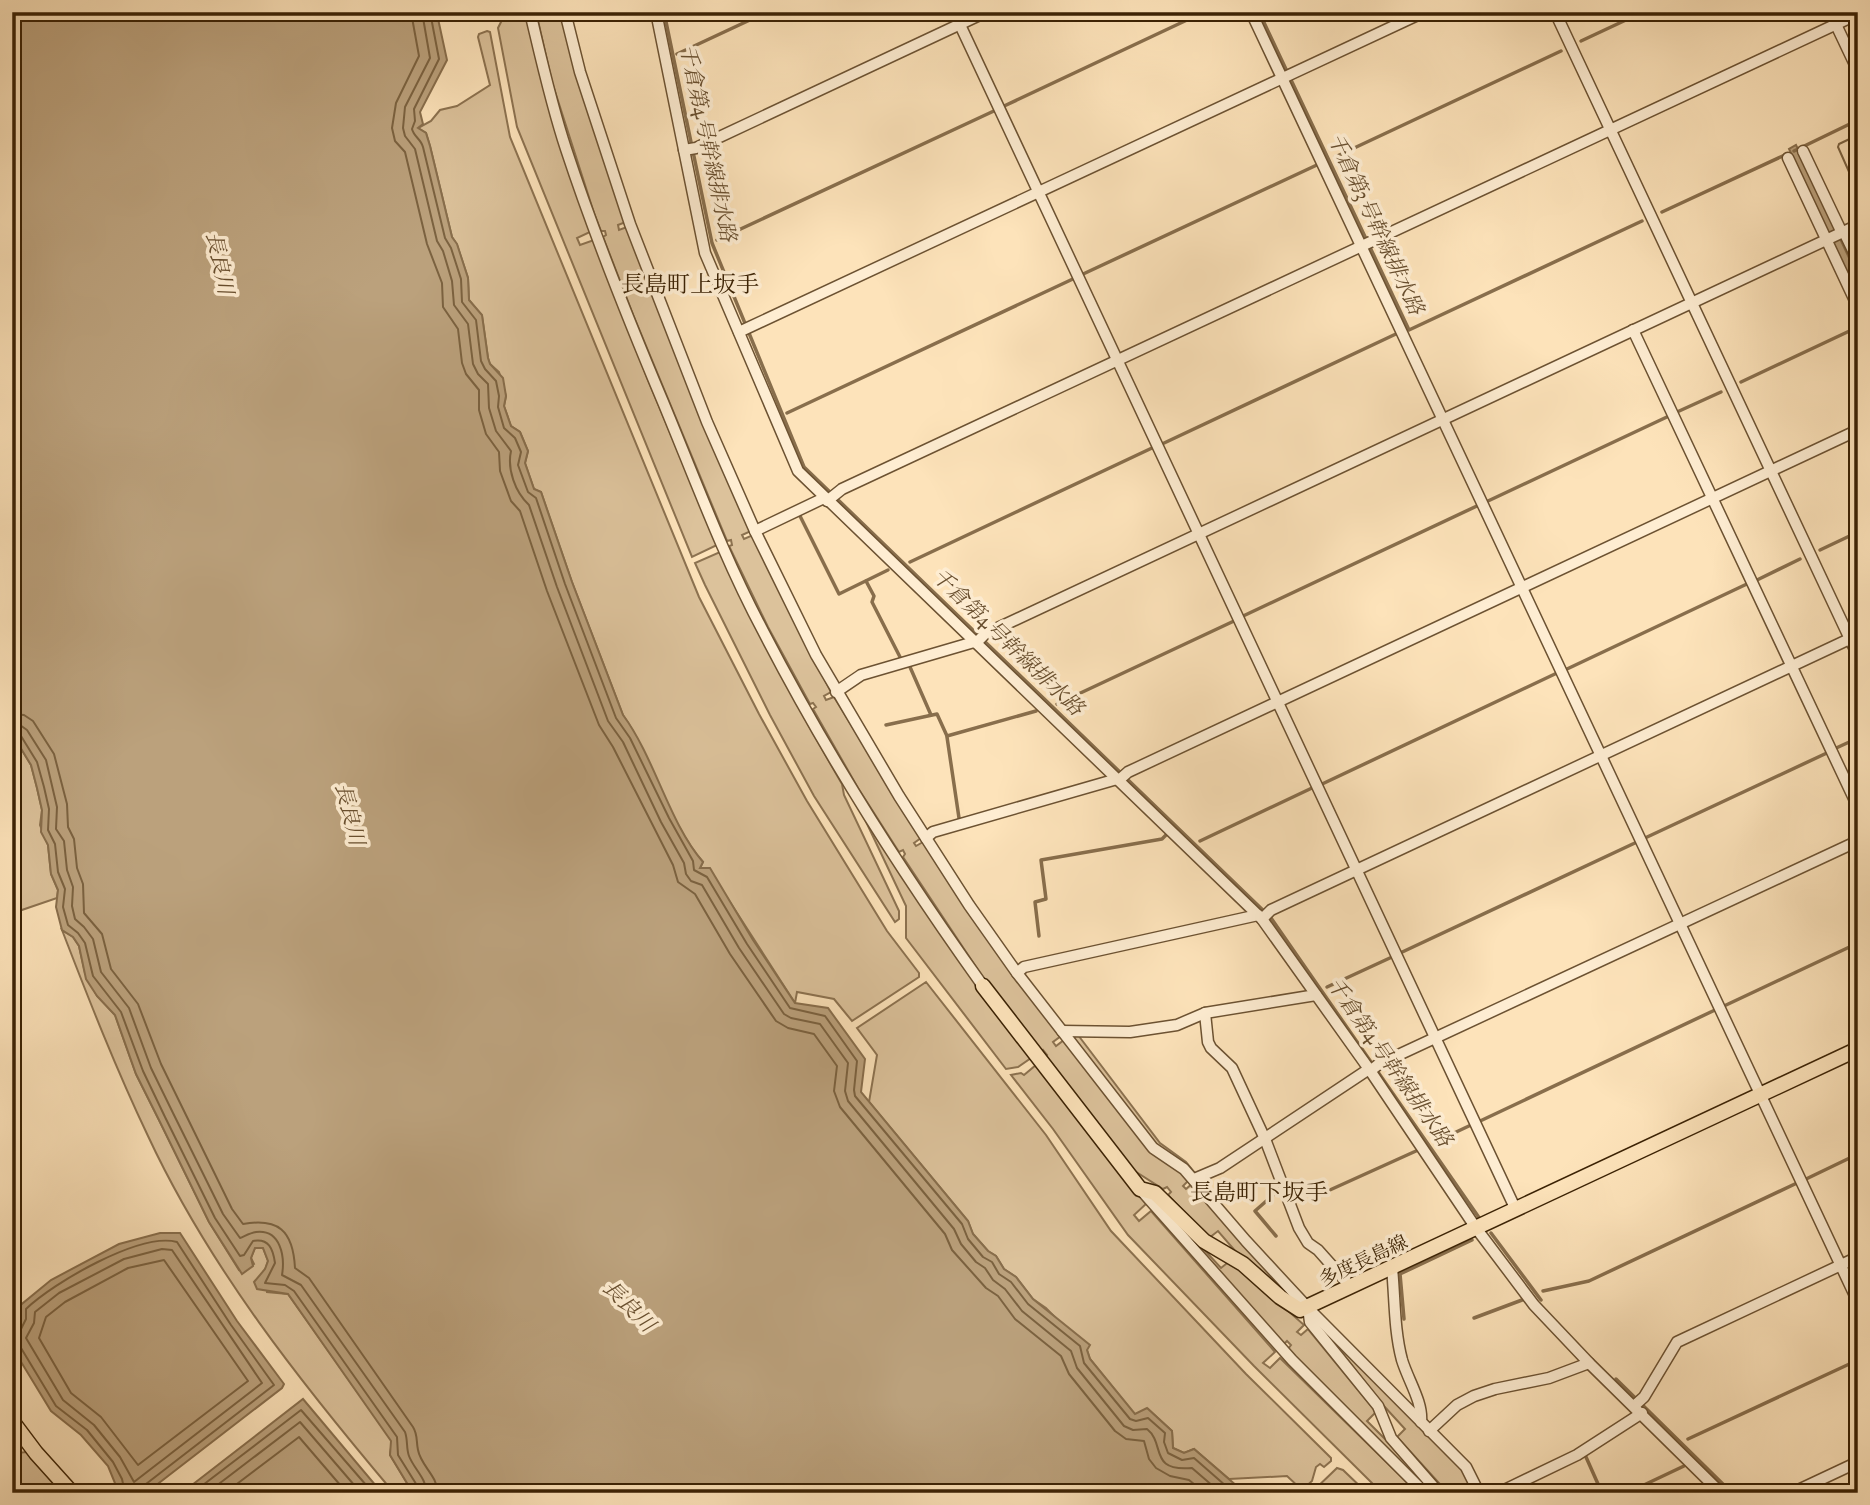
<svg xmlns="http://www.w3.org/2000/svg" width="1870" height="1505" font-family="'IM FELL Great Primer','Noto Serif JP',serif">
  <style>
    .green { fill: #dcc29b; stroke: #8c7250; stroke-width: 2 }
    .water { fill: #bba17c; stroke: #886e4c; stroke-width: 2 }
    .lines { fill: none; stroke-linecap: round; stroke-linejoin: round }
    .shore { stroke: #7b6240; stroke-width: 2 }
    .stream { stroke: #886e4c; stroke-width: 3.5 }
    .minor-casing { stroke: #6c5232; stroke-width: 13 }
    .major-casing { stroke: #3b2204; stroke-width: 17 }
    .minor { stroke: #feedd2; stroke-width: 10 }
    .major { stroke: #fde3ba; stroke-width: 14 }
    .labels { text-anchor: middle; stroke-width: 7; stroke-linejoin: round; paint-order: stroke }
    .street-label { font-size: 19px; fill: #3b2204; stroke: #feedd2 }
    .water-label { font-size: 21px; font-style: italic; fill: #684e2e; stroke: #feedd2 }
    .quarter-label { font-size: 23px; fill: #3b2204; stroke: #feedd2 }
  </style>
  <rect width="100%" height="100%" fill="#fde3ba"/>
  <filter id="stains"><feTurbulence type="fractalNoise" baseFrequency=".00286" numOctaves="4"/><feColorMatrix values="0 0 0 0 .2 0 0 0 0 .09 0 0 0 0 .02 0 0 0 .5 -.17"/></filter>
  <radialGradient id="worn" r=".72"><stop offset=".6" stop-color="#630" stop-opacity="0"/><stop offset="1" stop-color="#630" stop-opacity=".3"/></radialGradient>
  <g class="green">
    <path d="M506,12h19l65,220 -13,6 3,7 14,-5 54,140 69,165 -25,12 -175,-430 -19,-99z"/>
    <path d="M536,12h26l64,210 -8,3 1,5 8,-3 124,304 -9,4 2,4 9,-4 78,157 -7,4 2,4 8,-3 87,141 -7,5 2,3 7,-4 138,194 -8,6 3,4 8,-6 89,113 37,26 -7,7 3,3 7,-6 105,120 -61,-50 -19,-22 -9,7 -41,-43 3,-3 -4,-5 -4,2 -33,-21 -86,-110 3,-3 -4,-5 -3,3 -54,-71 -83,-125 2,-3 -2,-4 -4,2 -41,-64 -45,-79 3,-2 -3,-4 -3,1 -42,-77 -39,-81 3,-1 -1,-5 -4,1 -93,-224 -31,-80 3,-2 -1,-4h-4l-7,-18 -42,-131z"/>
    <path d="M487,31l3,1 20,105 189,460 60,117 48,87 80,130 32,42v4l-67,44 -18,-22 -37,-7 -2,11 -87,-135h-8l3,-6c-35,-40 -49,-102 -80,-147l-51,-133 -31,-90 -7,-3 -9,-26 3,-12 -8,-19 -9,-6 -7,-20 2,-10 -7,-24 -9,-8 -2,-6 -6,-42 -13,-16 -1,-22 -11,-33 -5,-8 -22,-91 -4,-13 -8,-5 13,-7 9,-11 17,-4 33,-21 -12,-48 1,-3z"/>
    <path d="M720,552c37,80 78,156 122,232l2,11 55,116v8l-4,3 -81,-126 -44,-81 -65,-130 -10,-22z"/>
    <path d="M12,715l3,3 -1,19 17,28 6,23 5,22 -2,15 8,20 3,29 7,16 -1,8 -44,15z"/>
    <path d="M860,809l75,117 96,132 -13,9 -12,2 -100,-131v-32z"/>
    <path d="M62,930l11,7 6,9 6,27 12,23 18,19 21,59 23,46 50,102 30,48 11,-3 4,-3 -3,-6 4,-10h8l5,13 -3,9 2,22 21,2 104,147 -2,14 23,38h-19c-93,-110 -185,-226 -246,-357 -32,-67 -59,-136 -86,-206z"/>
    <path d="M926,982l120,153 65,96 135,143 85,84v3l-7,6 -4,-3 -4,3 -4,14 -10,9 -15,-14 -58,3 -35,-30 -10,4 -11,-5 -1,-17 -24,-22 -13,6 -45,-56 -3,-9 -41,-42 -13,-9 -17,-22 -12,-8 -8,-13 -8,-5 -15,-17 -5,-13 -99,-119 8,-47 -20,-27z"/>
    <path d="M1078,1035l82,108 26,19 8,10 -2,1 -34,-26 -85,-109z"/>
    <path d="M1036,1065l110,139 -12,11 5,6 12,-10 124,141 -12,11 7,5 10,-10 138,135h-36l-128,-127 -126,-131 -75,-106 -42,-54 10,-2 3,2z"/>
    <path d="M1160,1202l61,66 10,-8 73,65 -7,7 4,3 7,-6 68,83 -9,9 21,21 44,51 -144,-144 3,-4 -4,-4 -3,3 -62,-66z"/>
    <path d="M1330,1337l134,133 12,23h-28l-51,-56 8,-8 -22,-24z"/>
    <path d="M12,1432l4,4 -4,8 5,9 10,-1 35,41h-50z"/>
    <path d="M1337,1468l6,2 24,23h-56z"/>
  </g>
  <g class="water">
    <path d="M12,12l425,2 10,46 -27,52 3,12 -5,4 8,5 4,13 22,91 5,7 11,34 1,22 13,15 6,43 2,6 13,14 3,18 -2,10 7,20 9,6 8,19 -3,12 9,26 7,3 31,90 51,133c32,43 46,108 80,147l-3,6h10l43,72 42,63 33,5 37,51 -4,33 107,129 5,13 15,17 8,5 8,13 12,8 17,22 57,46 -3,5 3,9 45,55 12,-6 25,23 1,17 11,5 10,-4 51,44h-832l-23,-38 1,-14 -103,-147 -31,-5 -3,-7 11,-13 3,-8 -5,-13h-8l-4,10 2,8 -11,8 -33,-52 -50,-102 -23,-46 -21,-59 -18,-19 -11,-17 -7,-33 -6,-9 -11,-7 -6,-23 2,-17 -7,-16 -3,-29 -7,-13 1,-22 -5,-22 -6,-23 -17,-28 1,-19 -3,-3z"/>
    <path d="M1796,145l62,132v19l-69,-147z"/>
    <path d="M160,1233h20l57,88 47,63 -2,4 -136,105h-27l-11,-27 -27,-31 -30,-24 -36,-59 -3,-20 7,-15 -2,-9 34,-28 68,-36z"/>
    <path d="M303,1399l79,94h-191l1,-8z"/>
  </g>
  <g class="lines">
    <g class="shore">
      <path d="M411,12l8,44 -23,47 -4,25 3,13 10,11 22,92 15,39 1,24 15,22 4,34 4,11 13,16v20l7,24 13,18 1,19 11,30 9,10 27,80 52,134 14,22 60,118 5,17 17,12 35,60 46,67 12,7 26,6 23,32 -3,25 6,16 105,127 7,16 34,38 12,8 17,23 46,37 8,18 46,57 11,8 18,2 5,18 7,9 14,8 19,4 16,13"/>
      <path d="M422,12l8,46 -25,49 -2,21 2,8 10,13 22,92 6,10 9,30 2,24 14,19 5,40 5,10 10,10 1,24 7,23 15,20c-4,18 4,41 18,54l28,82 51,134 15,21 38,80 23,41 2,11 5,7 11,4 37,63 45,66 7,4 29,6 28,39 -3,28 3,10 106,128 7,15 15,18 9,6 8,12 12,9 17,22 49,40 6,17 47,58 9,4 14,-1c19,15 1,43 45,39l29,25"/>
      <path d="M430,12l9,47 -25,50 1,12 -3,8c2,8 9,10 11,18l22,91 6,10 10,31 1,23 14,18 5,41 4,8 11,12 3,15 -1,11 6,21 11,10 6,14 -3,13 10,27 8,6 29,86 51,134 14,20 39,80 24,43 1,9 13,7 40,67 43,64 35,8 32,45 -3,29 1,6 107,128 6,15 15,18 9,5 7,12 12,8 17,22 52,42 4,17 46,56 6,2 12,-3 17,15 -1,9 4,11 14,7 12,-2 40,35"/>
      <path d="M1858,135l-19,9 -1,3 20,45"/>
      <path d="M12,714l12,1 9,6 21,33 13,50 1,23 6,12 3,29 6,16 1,29 18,21 9,35 27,35 23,60 71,145 11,15c35,-6 50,6 52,44l14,10 104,149c5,8 3,14 5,23 3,16 19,25 20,43"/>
      <path d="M12,724l8,1 7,5 19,30 11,47 -1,22 8,12 3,29 6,17 -1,19 3,13 9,8 9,12 8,33 28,36 22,60 22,45 50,101 17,24c5,-2 10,-5 16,-6 25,-3 29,25 26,43l19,10 104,147c3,8 1,16 4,24 5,13 17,22 18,37"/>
      <path d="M12,733l9,3 16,26 7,25 5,22 -1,21 7,14 3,28 7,17 -2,18 5,18 10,8 7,10 8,33 28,36 22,59 22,46 50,101 25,38 4,-1 9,-14c16,-3 20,8 22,22l-10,20 20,2 9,6 103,146 1,18 20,32v6"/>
      <path d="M162,1249l10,1 90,133 -128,99 -14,-25 -26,-32 -31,-25 -37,-62 8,-15 1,-11 24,-19 65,-34z"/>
      <path d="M164,1260l84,121 -110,84 -37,-48 -30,-24 -32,-55 7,-21 19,-15 63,-34z"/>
      <path d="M12,1333l9,-4 5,-10v-10c27,-26 114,-77 151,-67l54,83 43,60 -128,99 -3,9"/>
      <path d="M12,1345l9,3 35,58 31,24 26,32 9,17 3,14"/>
      <path d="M198,1493l1,-5 102,-78 72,83"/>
      <path d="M207,1493l93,-71 61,71"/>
      <path d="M225,1493l74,-56 48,56"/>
    </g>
    <g class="stream">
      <path d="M664,12l48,231 92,224 467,451 209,301"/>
      <path d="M1259,12l150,318 233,-109"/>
      <path d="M1581,41l62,-29"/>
      <path d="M677,54l90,-42"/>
      <path d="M1002,107l202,-95"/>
      <path d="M1794,151l64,-31"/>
      <path d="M1335,157l226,-106"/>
      <path d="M1662,212l125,-58"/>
      <path d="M717,240l279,-130"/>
      <path d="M1081,275l238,-111"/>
      <path d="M1741,382l117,-55"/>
      <path d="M1677,412l44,-20"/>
      <path d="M787,413l288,-135"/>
      <path d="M1162,444l236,-111"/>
      <path d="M1488,501l181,-85"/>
      <path d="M800,516l39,78 49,-24"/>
      <path d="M1820,550l38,-18"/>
      <path d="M910,562l242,-114"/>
      <path d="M866,581l8,15 -2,6 28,55"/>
      <path d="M1755,581l45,-22"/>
      <path d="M1241,617l238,-112"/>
      <path d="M910,667l21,48"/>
      <path d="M1567,669l182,-86"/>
      <path d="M1057,704l177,-83"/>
      <path d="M886,725l51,-11 10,22 89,-25"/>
      <path d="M947,737l12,81"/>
      <path d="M1834,749l24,-11"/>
      <path d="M1320,785l237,-112"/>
      <path d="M1645,838l184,-86"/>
      <path d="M1200,841l112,-53"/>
      <path d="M1039,936l-4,-34 11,-3 -5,-39 121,-21 4,-4"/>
      <path d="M1398,954l239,-112"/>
      <path d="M1327,987l65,-30"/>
      <path d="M1724,1006l134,-63"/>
      <path d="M1478,1122l237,-112"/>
      <path d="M1435,1142l36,-17"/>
      <path d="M1804,1180l54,-26"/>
      <path d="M1292,1192l29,2 95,-43"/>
      <path d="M1491,1233l50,67"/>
      <path d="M1276,1236l-21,-25 26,-23"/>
      <path d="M1543,1291l46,-10 208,-98"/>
      <path d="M1474,1318l48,-18"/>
      <path d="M1404,1319l-4,-45 72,-34"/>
      <path d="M1616,1379l116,114"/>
      <path d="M1688,1439l170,-79"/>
      <path d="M1586,1457l16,36"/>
      <path d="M1627,1493l57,-27"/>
    </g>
    <defs>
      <g id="minor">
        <path d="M530,12c11,46 21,92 36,137 28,85 62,170 97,253 32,77 61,156 100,229 64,124 139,242 220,355"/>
        <path d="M565,12l15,60 50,152 77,198 48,109 61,124 83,141 70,109 48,68 136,175 31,21 62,72 62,67 158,159 13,26"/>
        <path d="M656,12l49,241 93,218 464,448 107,150 107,159 58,77 55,58 132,130"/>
        <path d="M954,12l562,1198"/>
        <path d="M1251,12l607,1290"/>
        <path d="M1555,12l303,644"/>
        <path d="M1830,12l28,59"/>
        <path d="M684,150l12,-2 290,-136"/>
        <path d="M1803,151l39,82"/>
        <path d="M1788,158l70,149"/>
        <path d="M1844,232l14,29"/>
        <path d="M1633,330l225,477"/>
        <path d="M739,332l685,-320"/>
        <path d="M827,501l15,-12 1016,-475"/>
        <path d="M755,531l69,-33"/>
        <path d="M976,643l9,-9 873,-409"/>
        <path d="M836,692l25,-17 113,-33"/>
        <path d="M1119,780l9,-8 730,-342"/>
        <path d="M926,838l7,-6 184,-53"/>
        <path d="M1262,919l9,-9 587,-275"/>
        <path d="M1017,973l7,-6 234,-52"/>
        <path d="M1205,1013l3,29 3,6 21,20 33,71 34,89 9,15 10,7 33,37"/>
        <path d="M1062,1031l68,1 47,-7 28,-12 111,-18"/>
        <path d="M1370,1071l9,-7 479,-223"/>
        <path d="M1194,1179l26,-11 149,-99"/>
        <path d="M1140,1189l152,171 133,133"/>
        <path d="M1392,1268c3,30 2,62 10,92 6,20 21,42 19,62"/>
        <path d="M1308,1308l2,14 68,84 13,32 48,55"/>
        <path d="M1634,1406l10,-9 33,-55 181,-85"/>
        <path d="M1429,1431l28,-26 17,-9 21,-7 54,-11 40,-15"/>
        <path d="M1498,1493l79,-38 65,-42"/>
        <path d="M1792,1493l66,-31"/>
      </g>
      <g id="major">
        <path d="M983,986l157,203 15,4 49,48 39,23 37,33 20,13 558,-261"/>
        <path d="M12,1421l24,32 36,40"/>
      </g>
    </defs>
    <use href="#minor" class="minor-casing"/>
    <use href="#major" class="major-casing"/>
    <use href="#minor" class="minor"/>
    <use href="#major" class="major"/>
  </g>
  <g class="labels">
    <g class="street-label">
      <text transform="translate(1363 1260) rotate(-25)" y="7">多度長島線</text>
    </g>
    <g class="water-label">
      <text transform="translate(708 143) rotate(78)" y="7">千倉第4号幹線排水路</text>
      <text transform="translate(1376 224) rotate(65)" y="7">千倉第3号幹線排水路</text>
      <text transform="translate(220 263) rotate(78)" y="7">長良川</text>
      <text transform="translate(1008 642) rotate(44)" y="7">千倉第4号幹線排水路</text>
      <text transform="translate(350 814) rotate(76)" y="7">長良川</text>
      <text transform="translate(1390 1062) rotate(55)" y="7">千倉第4号幹線排水路</text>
      <text transform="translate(629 1306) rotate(45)" y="7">長良川</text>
    </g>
    <g class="quarter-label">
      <text x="690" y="292">長島町上坂手</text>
      <text x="1259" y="1200">長島町下坂手</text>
    </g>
  </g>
  <rect width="1870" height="1505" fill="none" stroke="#fde3ba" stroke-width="42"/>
  <rect x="14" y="14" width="1842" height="1477" fill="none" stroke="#3b2204" stroke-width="3.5"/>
  <rect x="21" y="21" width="1828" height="1463" fill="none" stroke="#3b2204" stroke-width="2"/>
  <rect width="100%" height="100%" filter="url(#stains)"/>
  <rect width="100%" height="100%" fill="url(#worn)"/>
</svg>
